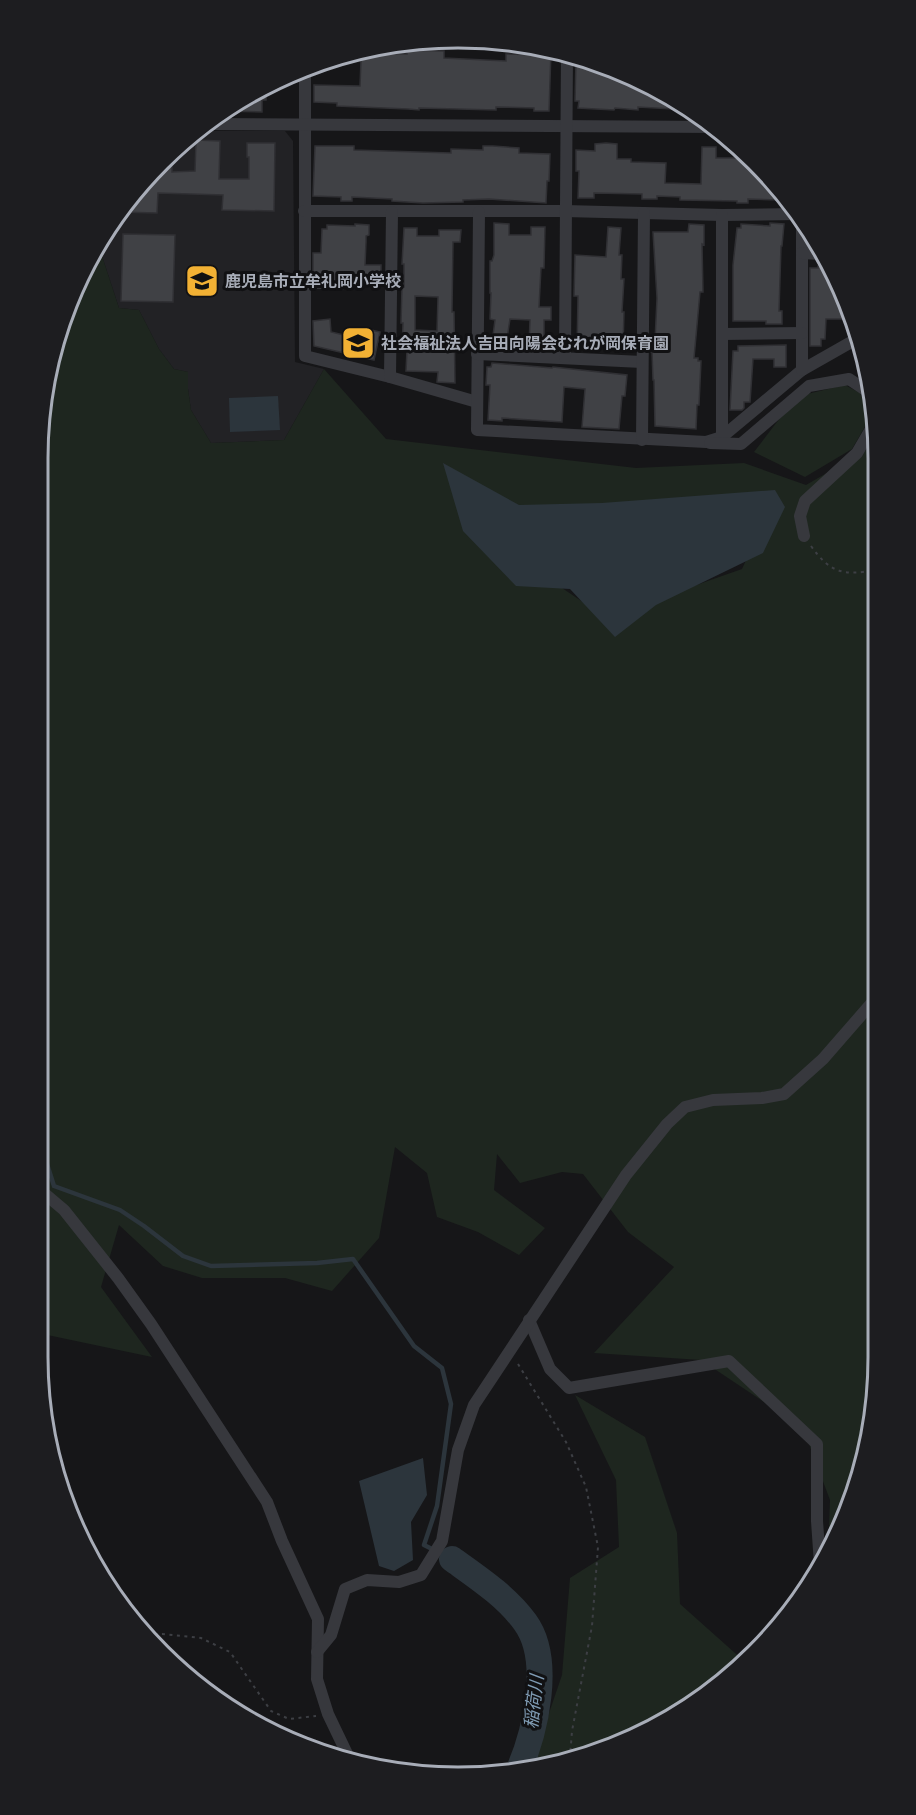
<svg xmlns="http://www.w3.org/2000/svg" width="916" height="1815" font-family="'IBM Plex Sans','Noto Sans JP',sans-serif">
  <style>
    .built { fill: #222225 }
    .green { fill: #1e261f; fill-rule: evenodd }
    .water { fill: #2c353c }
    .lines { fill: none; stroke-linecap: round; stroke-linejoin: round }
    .stream { stroke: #2c353c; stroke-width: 4.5 }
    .river { stroke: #2c353c; stroke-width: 26 }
    .building { fill: #404145; stroke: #303034; stroke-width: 1.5; fill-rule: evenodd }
    .path { stroke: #3d3f44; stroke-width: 2; stroke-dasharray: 3 4.5; stroke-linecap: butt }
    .minor { stroke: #37383d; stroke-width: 12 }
    .labels { text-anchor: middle; stroke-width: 6; stroke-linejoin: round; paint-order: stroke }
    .poi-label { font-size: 16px; font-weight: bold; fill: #a8adb8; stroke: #111113; text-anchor: start }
    .water-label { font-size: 18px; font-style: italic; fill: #7f9bb3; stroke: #111113 }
    .rim { fill: none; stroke: #a8adb8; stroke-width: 3 }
  </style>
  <rect width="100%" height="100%" fill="#161618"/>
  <path class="built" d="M196,131h89l8,10 2,221 29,7 -40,71 -73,3 -20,-33 -3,-21v-17l-14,-3 -15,-20 -20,-39 -20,-2 -18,-55 -5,-5 28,-46 56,-60z"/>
  <g class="green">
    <path d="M96,248l5,5 18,55 20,2 20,39 15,20 14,3v17l3,21 20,33 73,-3 40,-71 62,70 250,29 108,-5 62,22 69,-40 3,939 -14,81 -29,78 -7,9 2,-52 -27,-72 -102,-68 -107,-7 80,-86 -46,-35 -45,-58 -21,-2 -42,11 -23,-29 -3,36 51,38 -26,27 -41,-23 -41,-15 -10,-44 -32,-26 -16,91 -47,53 -47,-13h-83l-39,-12 -44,-41 -18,62 51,70 -114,-24v-902l14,-81 29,-78zM774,500l-32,69 -137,48 -77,-52z"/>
    <path d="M845,385l15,8 10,25 -18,31 -47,28 -51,-25 26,-34 27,-24z"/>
    <path d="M575,1395l70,42 32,96 3,71 65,58 -101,72 -114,35 32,-94 8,-97 49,-31 -3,-67z"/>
  </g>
  <g class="water">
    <path d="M278,396l2,34 -50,2 -1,-34z"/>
    <path d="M443,463l76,42 83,-2 173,-13 10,17 -22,46 -107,52 -41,32 -45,-48 -54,-3 -53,-55z"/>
    <path d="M423,1458l4,37 -16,27 2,38 -19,11 -15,-5 -20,-85z"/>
  </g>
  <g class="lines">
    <path class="stream" d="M38,1115l8,14v32l8,25 66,24 24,16 39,30 28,10 106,-3 36,-4 61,87 28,22 9,36 -14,102 -13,39 28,14"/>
    <path class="river" d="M452,1559c25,18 54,37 73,63 28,38 10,111 -7,150"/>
  </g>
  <g class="building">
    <path d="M375,48v5l32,1v-4l37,1v7l62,3v-7l33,1v-5l12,1 -2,60h-15v-3l-38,-1v3l-77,-2v2l-11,-1 -71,-3v-3l-23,-1v-17l46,1 1,-26h-20l-1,-4z"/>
    <path d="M582,57l40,15 -1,10 29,2 24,15 -1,10 -35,-2v3l-23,-2 -1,2 -36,-2 1,-7h-4l1,-41 6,1z"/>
    <path d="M267,85l-1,15h-4v12l-38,-1 23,-17z"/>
    <path d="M196,140l24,1 -1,38h30v-22h-2v-14h28l-1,68 -52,-1 1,-15 -65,-2 -1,20 -39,-1 6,-10 48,-51v21l23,-1z"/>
    <path d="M606,143l11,1v15h14v3l35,1 -1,20 36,1 1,-37h14v11h22v-9l41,40 -1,11 -30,-1v4h-11v-2l-57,-1v-3l-23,-1v3h-15v-5l-48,-1v5h-16l1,-27h-3v-21l19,1v-7z"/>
    <path d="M315,146h39v4l97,3v-4l32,1v-4h10l26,2v5l31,1 -1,27h-2l-1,22 -57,-4 -26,1v2l-40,1 -31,-2v-2l-40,-2v4h-11v-4l-28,-1z"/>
    <path d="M494,223l15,1v11h22v-8h14l-1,41h-3l-2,39h12v13h-7v26h-15l1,-26 -20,-1 -4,26h-13l-1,-2 3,-23 -5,-1 1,-26h-1v-32h2l2,-6z"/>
    <path d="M770,223l14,1 -2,22h-1l-2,65h3v13h-16v-3h-33v-56l4,-37h4v-4l29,2z"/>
    <path d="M355,224l14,1v10l-3,1v6l-1,23h16v13l-37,-1 -1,12 -30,-1v-35h8l1,-24h5v-4l28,1z"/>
    <path d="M689,224l15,1v20l-2,-1 1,48h-3l-6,66h4v3h3l-2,44h-2l-1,24 -41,-3 -1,-46h-1l-1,-28h-1v-11h4l2,-43 -4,-66h35z"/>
    <path d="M608,227l13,1 -2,27h3l-1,24h3l-2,33h2l-1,35h-30v3h-16l1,-54h-4l1,-41 31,2z"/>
    <path d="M404,228h13v8h22v-6h22l-1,12h-7l-1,70h2l1,71 -18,-1 1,-10 -32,-1 1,-21h-5l1,-27h-2l1,-36h2v-23h-2zM415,296l23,1 -1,34 -22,-1z"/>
    <path d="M123,234l52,1 -2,67 -52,-1z"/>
    <path d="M818,266h10l19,31 5,22h-26l-1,20h-4v7h-11v-78h8z"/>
    <path d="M330,319l1,13 34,8 2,-11 13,3 -6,28 -60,-14 -1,-25z"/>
    <path d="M786,345v22h-12v-8h-21l-3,43h-6v6l-2,2h-12l3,-59h5v-5z"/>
    <path d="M492,363l60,5 1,-1 74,8 -2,21h-3l-3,33 -37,-2 3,-38 -21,-2 -2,35 -60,-4v3l-14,-1 2,-35h-4l1,-18h4z"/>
  </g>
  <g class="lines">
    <g class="path">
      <path d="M811,546c19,27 33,30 64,24"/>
      <path d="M518,1364l48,78 20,45 12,60 -6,79 -20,105 -2,26"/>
      <path d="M147,1635l15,-1 39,4 29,14 41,59 18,8 27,-3"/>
    </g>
    <g class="minor">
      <path d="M305,68v288l85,21 87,25"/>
      <path d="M206,124l511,3"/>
      <path d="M304,211h261l157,4 77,-1"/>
      <path d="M479,212l-2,218 229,12 16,-5 80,-67 51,-29 5,-1"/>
      <path d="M802,220v150"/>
      <path d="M802,253l19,1"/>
      <path d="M722,334l80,-1"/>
      <path d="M477,354l165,8"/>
      <path d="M565,357l2,-305"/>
      <path d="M390,377l2,-165"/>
      <path d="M722,437v-222"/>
      <path d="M642,440l2,-227"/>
      <path d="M710,443l31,1 68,-58 40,-7 18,12 8,18"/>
      <path d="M804,536l-4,-20 5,-15 52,-48 18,-31"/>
      <path d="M38,1188l26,22 54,68 33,46 116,178 15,39 36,78 -1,60 11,35 23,48"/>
      <path d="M529,1320l21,49 19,19 160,-27 88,83v77l3,43"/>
      <path d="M317,1652l14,-17 14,-46 22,-9 32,2 22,-7 21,-34 16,-91 16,-45 152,-230 41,-51 18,-17 28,-7 49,-2 22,-4 39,-35 54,-62"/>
    </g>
  </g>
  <defs>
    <symbol id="school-square" viewBox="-11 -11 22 22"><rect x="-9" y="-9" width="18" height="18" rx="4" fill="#f2b134" stroke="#111113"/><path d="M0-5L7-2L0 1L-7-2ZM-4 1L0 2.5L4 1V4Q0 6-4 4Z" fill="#111"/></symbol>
  </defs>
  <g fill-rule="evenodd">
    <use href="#school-square" x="183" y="262" width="38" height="38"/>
    <use href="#school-square" x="339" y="324" width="38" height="38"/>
  </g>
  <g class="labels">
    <g class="poi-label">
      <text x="225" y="287">鹿児島市立牟礼岡小学校</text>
      <text x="381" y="349">社会福祉法人吉田向陽会むれが岡保育園</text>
    </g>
    <g class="water-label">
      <text transform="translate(534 1702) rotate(-83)" y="6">稲荷川</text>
    </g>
  </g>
  <path d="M0 0H916V1815H0ZM458 48H458A410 410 0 0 1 868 458V1357A410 410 0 0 1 458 1767H458A410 410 0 0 1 48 1357V458A410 410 0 0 1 458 48Z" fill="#1d1d20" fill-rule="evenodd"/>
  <path class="rim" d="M458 48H458A410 410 0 0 1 868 458V1357A410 410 0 0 1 458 1767H458A410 410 0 0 1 48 1357V458A410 410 0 0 1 458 48Z"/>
</svg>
